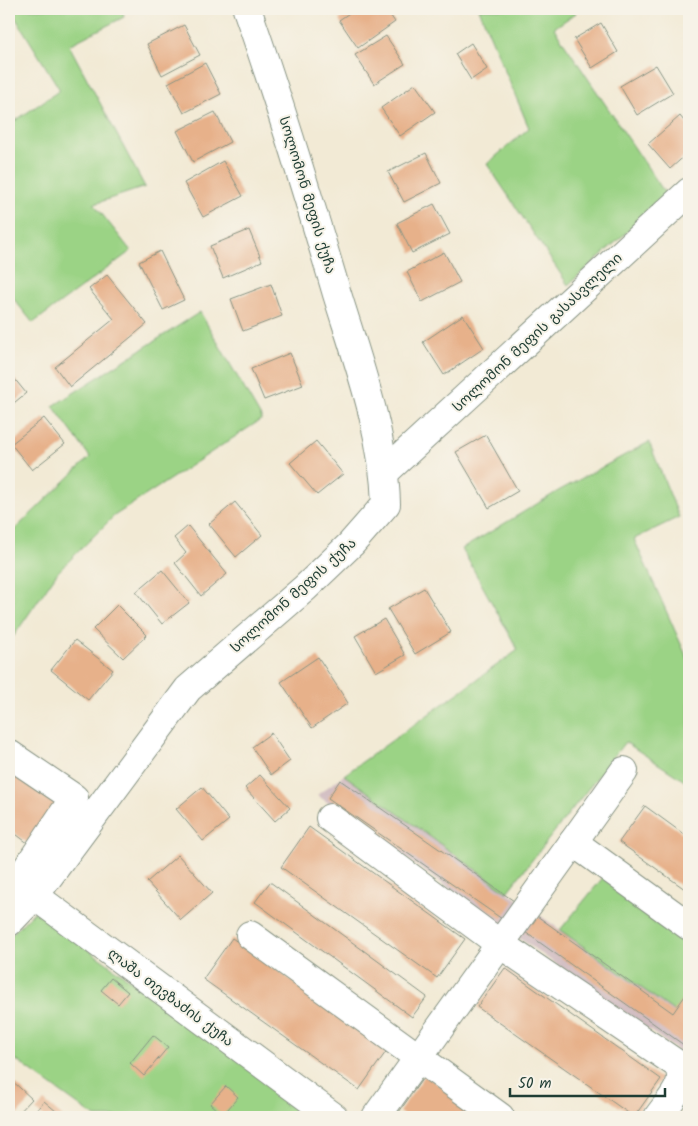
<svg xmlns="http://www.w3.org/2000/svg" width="698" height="1126" font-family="Kalam,'Noto Sans Georgian',sans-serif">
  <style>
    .industrial { fill: #d2bec2 }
    .green { fill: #9bd385; stroke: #5d885c }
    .building { fill: #e7b18a }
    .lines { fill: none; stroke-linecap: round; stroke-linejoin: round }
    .minor-casing { stroke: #889484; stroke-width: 30 }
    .minor { stroke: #fff; stroke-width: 28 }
    .labels { text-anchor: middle; stroke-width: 4; stroke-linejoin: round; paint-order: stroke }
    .street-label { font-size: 14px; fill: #1f3d34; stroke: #f7f3e8 }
  </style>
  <rect width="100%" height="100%" fill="#f7f3e8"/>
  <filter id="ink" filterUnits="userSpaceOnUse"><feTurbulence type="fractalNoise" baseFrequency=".02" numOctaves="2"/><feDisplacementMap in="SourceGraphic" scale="10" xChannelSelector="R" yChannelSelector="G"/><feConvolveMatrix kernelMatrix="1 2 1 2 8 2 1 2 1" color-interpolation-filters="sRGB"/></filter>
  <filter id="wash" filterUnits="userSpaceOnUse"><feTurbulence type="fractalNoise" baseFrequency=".0096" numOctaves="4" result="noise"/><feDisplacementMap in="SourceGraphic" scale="20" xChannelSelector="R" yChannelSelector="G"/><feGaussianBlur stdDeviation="1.12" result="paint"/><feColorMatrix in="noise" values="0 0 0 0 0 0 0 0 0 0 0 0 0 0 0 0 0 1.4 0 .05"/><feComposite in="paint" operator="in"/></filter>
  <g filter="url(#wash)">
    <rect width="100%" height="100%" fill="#f2ead5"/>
    <path class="industrial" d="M344,775l345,247v32l-2,3 -370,-262z"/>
    <g class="green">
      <path d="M10,9h112l2,8 -55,28 76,142 -51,17 37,47 -98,72 -24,-30v-168l51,-35z"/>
      <path d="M479,9h94l3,4 -22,15 113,168 -99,89 -81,-121 42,-36z"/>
      <path d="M200,312l62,107 -148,97 -57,57 -44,64 -4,-3v-99l81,-78 -37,-51z"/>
      <path d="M649,442l30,75 -45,22 55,123v122l-64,-42 -118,150 -163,-117 174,-125 -56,-101 98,-59z"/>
      <path d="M610,869l79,57v96l-129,-92z"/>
      <path d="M35,911l284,206h-224l-86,-62v-118z"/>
    </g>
    <g id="blocks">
      <g class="building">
        <path d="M355,9h31l9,13 -37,26 -19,-28z"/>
        <path d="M601,23l17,29 -26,16 -18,-29z"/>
        <path d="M184,25l16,30 -38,20 -15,-31z"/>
        <path d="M386,36l19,28 -31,20 -19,-29z"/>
        <path d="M471,43l16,26 -16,11 -16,-26z"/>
        <path d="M205,63l16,31 -37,19 -16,-30z"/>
        <path d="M656,65l17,28 -36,22 -17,-29z"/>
        <path d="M415,84l20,28 -35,24 -19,-28z"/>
        <path d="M215,112l15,30 -37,20 -16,-31z"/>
        <path d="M680,116l9,11v25l-19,17 -22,-25z"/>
        <path d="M426,153l15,30 -37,19 -16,-30z"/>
        <path d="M223,161l20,35 -40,21 -19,-34z"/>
        <path d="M434,204l16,30 -38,19 -15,-30z"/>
        <path d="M249,230l13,31 -39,17 -13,-32z"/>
        <path d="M160,251l24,49 -21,10 -24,-48z"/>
        <path d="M444,252l16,30 -38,20 -15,-30z"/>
        <path d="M107,275l40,49 -77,63 -15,-20 59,-48 -25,-30z"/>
        <path d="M271,284l11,32 -39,15 -12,-32z"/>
        <path d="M463,315l21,33 -40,27 -21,-33z"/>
        <path d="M290,353l13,32 -39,15 -13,-31z"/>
        <path d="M9,372l17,21 -17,14z"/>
        <path d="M44,418l21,26 -33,26 -21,-26z"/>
        <path d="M486,435l32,56 -29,17 -33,-56z"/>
        <path d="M316,441l27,33 -26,21 -27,-32z"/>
        <path d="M235,502l27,33 -26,22 -27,-33z"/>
        <path d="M188,526l39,48 -26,22 -26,-33 11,-10 -12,-15z"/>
        <path d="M162,570l27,33 -27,21 -26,-32z"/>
        <path d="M424,588l27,44 -36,22 -27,-45z"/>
        <path d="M117,605l30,30 -24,23 -30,-29z"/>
        <path d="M384,619l21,36 -29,17 -21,-36z"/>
        <path d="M75,640l38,30 -25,30 -37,-30z"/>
        <path d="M318,657l30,46 -36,25 -31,-46z"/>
        <path d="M271,733l19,28 -19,14 -19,-28z"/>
        <path d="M9,768l53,38 -29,41 -24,-18z"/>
        <path d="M260,775l30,33 -15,13 -30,-33z"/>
        <path d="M340,780l174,121 -12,18 -174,-121z"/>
        <path d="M202,787l27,33 -26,21 -27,-32z"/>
        <path d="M645,806l44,32v54l-70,-50z"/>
        <path d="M309,827l156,112 -28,39 -156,-111z"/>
        <path d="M178,855l34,38 -31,27 -34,-38z"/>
        <path d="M270,882l157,115 -15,20 -157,-115z"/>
        <path d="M537,916l136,97 16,-23 -1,58 -163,-116z"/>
        <path d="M232,938l156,111 -29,41 -156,-111z"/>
        <path d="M505,968l156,111 -27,38 -157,-110z"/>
        <path d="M111,978l17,14 -10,12 -17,-14z"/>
        <path d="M153,1035l15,12 -24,29 -14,-13z"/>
        <path d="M425,1075l59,42h-78l-7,-5z"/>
        <path d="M9,1078l23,21 -17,18h-6z"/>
        <path d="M226,1086l12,11 -15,18 -13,-11z"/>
        <path d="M44,1101l19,16h-19l-8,-6z"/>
      </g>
    </g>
  </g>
  <g filter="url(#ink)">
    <use href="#blocks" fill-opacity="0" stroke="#889484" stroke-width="1"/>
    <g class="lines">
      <defs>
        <g id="minor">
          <path d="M385,472l304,-280"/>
          <path d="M9,754l65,44 -57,85"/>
          <path d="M330,818l170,126 177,120c13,18 -8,37 -19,53"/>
          <path d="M573,842l116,84"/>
          <path d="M9,877l325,240"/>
          <path d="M9,922l26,-27 153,-206 117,-101 46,-44 35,-40c-2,-72 -28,-142 -49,-210 -28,-95 -57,-191 -90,-285"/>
          <path d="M250,935l250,182"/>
          <path d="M376,1117l248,-346"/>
        </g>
      </defs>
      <use href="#minor" class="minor-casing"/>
      <use href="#minor" class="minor"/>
    </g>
  </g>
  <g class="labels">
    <g class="street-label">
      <text transform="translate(308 195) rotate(73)" y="5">სოლომონ მეფის ქუჩა</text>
      <text transform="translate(537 332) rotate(-43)" y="5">სოლომონ მეფის გასასვლელი</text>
      <text transform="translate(293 595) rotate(-42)" y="5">სოლომონ მეფის ქუჩა</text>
      <text transform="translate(171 997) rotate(37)" y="5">ლაშა თევზაძის ქუჩა</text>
    </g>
  </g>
  <rect width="698" height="1126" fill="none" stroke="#f7f3e8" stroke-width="30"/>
  <path d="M510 1088v8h155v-8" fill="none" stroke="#1f3d34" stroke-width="2.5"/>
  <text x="518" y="1088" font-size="15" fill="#1f3d34" stroke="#f7f3e8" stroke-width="4" paint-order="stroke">50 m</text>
</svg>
